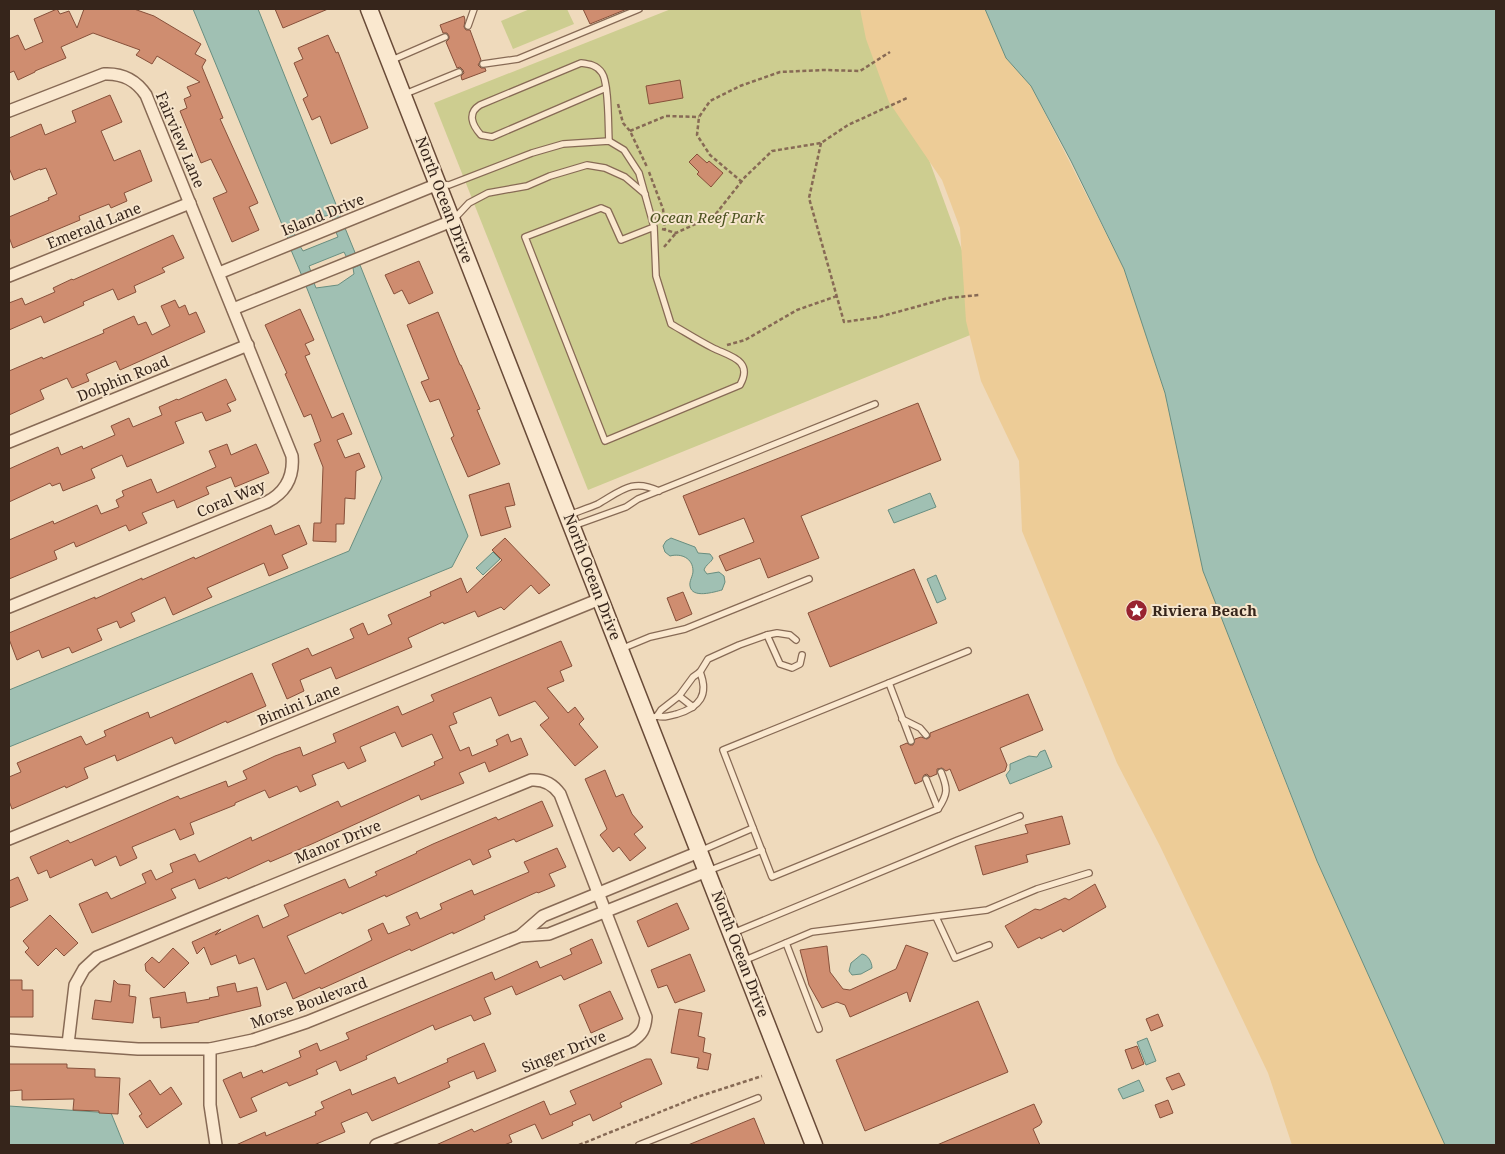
<svg xmlns="http://www.w3.org/2000/svg" width="1505" height="1154" font-family="'Noto Serif',serif">
  <style>
    .green { fill: #cdcd90 }
    .sand { fill: #edcc97 }
    .water { fill: #a0c0b3; stroke: #688e80 }
    .building { fill: #cf8d70; stroke: #87503a }
    .lines { fill: none; stroke-linecap: round; stroke-linejoin: round }
    .lane-casing { stroke: #876a55; stroke-width: 8 }
    .street-casing { stroke: #876a55; stroke-width: 14 }
    .secondary-casing { stroke: #694b38; stroke-width: 19 }
    .path { stroke: #876a55; stroke-width: 2.5; stroke-dasharray: 4 2.5; stroke-linecap: butt }
    .lane { stroke: #fae8cf; stroke-width: 5.5 }
    .street { stroke: #fae8cf; stroke-width: 11 }
    .secondary { stroke: #fae8cf; stroke-width: 16 }
    .labels { text-anchor: middle; stroke-width: 4; stroke-linejoin: round; paint-order: stroke }
    .street-label { font-size: 15px; fill: #36251b; stroke: #f6e5cc }
    .park-label { font-size: 15px; font-style: italic; fill: #4c5320; stroke: #f6e5cc }
    .poi-label { font-size: 15px; font-weight: bold; fill: #36251b; stroke: #f6e5cc; text-anchor: start }
  </style>
  <rect width="100%" height="100%" fill="#efdabc"/>
  <g class="green">
    <path d="M530,9h37l7,15 -61,25 -12,-28z"/>
    <path d="M671,9h203l116,318 -402,163 -154,-387z"/>
  </g>
  <path class="sand" d="M860,9h125l21,49 25,28 93,183 41,124 87,305 65,163 128,284h-153l-24,-72 -108,-227 -43,-83 -95,-232 -3,-70 -38,-80 -15,-60 -6,-93 -18,-48 -53,-78 -23,-63z"/>
  <g class="water">
    <path d="M193,9h65l83,208 -8,3 -3,-5 -19,4 -17,12 1,5 -7,3z"/>
    <path d="M985,9h511v1136h-51l-128,-284 -114,-290 -38,-178 -41,-124 -53,-108 -40,-75 -25,-28z"/>
    <path d="M345,228l11,27 -9,3 -3,-6 -35,14 2,6 -9,4 -11,-26 9,-4 3,5 35,-14 -2,-5z"/>
    <path d="M360,265l108,271 -16,31 -443,180v-57l340,-139 33,-73 -76,-192 8,-3 2,5 22,-3 16,-11 -1,-6z"/>
    <path d="M930,493l6,14 -42,16 -6,-13z"/>
    <path d="M671,538l24,9 3,6 12,1 3,4c-2,5 -7,6 -9,12l3,4 12,-2 5,4 1,6 -3,8c-8,2 -30,9 -32,-4 -1,-5 3,-10 3,-15 0,-13 -12,-18 -23,-15l-5,-4 -2,-6 3,-5z"/>
    <path d="M493,552l7,7 -17,16 -7,-7z"/>
    <path d="M936,575l10,24 -9,4 -10,-24z"/>
    <path d="M1045,750l7,17 -42,17 -4,-9 4,-5v-6l19,-8 8,1 3,-5z"/>
    <path d="M862,954c6,1 10,8 10,14l-11,6 -9,1 -3,-4 2,-8z"/>
    <path d="M1147,1038l9,23 -10,4 -9,-23z"/>
    <path d="M1139,1080l5,11 -21,8 -5,-10z"/>
    <path d="M9,1106l102,7 13,32h-115z"/>
  </g>
  <g class="building">
    <path d="M57,9l3,5 9,-3 8,17 7,-19h50l20,7 47,28 -6,10 11,6 -4,7 21,51 -3,1 38,84 -9,4 10,23 -27,12 -19,-44 14,-6 -16,-33 -10,4 -21,-52 7,-3 -3,-9 7,-3 -4,-9 13,-5 -43,-26 -5,8 -16,-9 4,-5 -47,-17 -32,14 5,11 -31,13v1l-17,8 -4,-9 -5,2v-34l9,-4 7,15 18,-8 -9,-23z"/>
    <path d="M275,9h53l-45,19z"/>
    <path d="M583,9h44l-37,15z"/>
    <path d="M464,16l1,4 -1,7 2,3h4l11,30 -3,5 3,3h4l1,3 -24,9 -1,-4 3,-3 -1,-3 -3,-3 -3,1 -11,-26 3,-3v-3l-2,-3h-4l-3,-8z"/>
    <path d="M328,35l8,18 2,-1 30,76 -37,16 -11,-28 -8,4 -9,-21 5,-3 -14,-33 9,-4 -5,-11z"/>
    <path d="M680,80l3,18 -34,6 -3,-18z"/>
    <path d="M110,95l12,27 -21,9 13,30 26,-11 12,31 -28,12 3,8 -16,7 -2,-4 -30,12 1,4 -67,28 -4,-11v-20l40,-17 -1,-2 9,-4 -11,-26 -6,2v-1l-26,11 -5,-12v-30l32,-14 4,11 31,-13 -4,-11z"/>
    <path d="M697,154l10,9 2,-2 14,12 -12,14 -14,-13 2,-2 -10,-10z"/>
    <path d="M173,235l11,23 -22,10 3,4 -31,14 2,6 -18,8 -5,-11 -30,13 1,3 -40,18 -3,-7 -32,14v-27l13,-5 3,7 30,-13 -2,-4 19,-9 1,1z"/>
    <path d="M419,261l14,32 -24,11 -7,-14 -8,4 -9,-19z"/>
    <path d="M175,300l4,8 6,-3 4,10 7,-3 9,20 -85,38 -4,-9 -30,13 3,7 -17,7 -5,-10 -27,12 4,9 -35,16v-44l33,-14 1,2 61,-26 -1,-3 31,-14 4,9 8,-3 6,13 18,-9 -9,-20z"/>
    <path d="M300,309l14,31 -9,4 5,10 -5,2 27,62 11,-5 9,21 -15,6 8,18 14,-5 6,14 -9,4 -1,28 -10,-1 -1,26h-8v18l-23,-1 1,-18h7l2,-56 -9,-23 7,-3 -10,-27 -7,3 -19,-43 2,-1 -22,-48z"/>
    <path d="M438,312l22,53h1l19,44 -3,1 23,54 -32,13 -17,-39 3,-2 -15,-37 -9,3 -9,-20 8,-3 -22,-54z"/>
    <path d="M226,379l10,21 -9,4 4,7 -25,10 -4,-9 -27,10 9,21 -57,24 -5,-12 -31,14 4,9 -32,13 -3,-8 -8,3 -2,-3 -41,19v-33l49,-22 3,8 21,-9 1,3 32,-14 -4,-9 18,-8 4,9 29,-12 -3,-8 18,-8 1,1z"/>
    <path d="M918,403l23,57 -140,56 18,42 -51,20 -8,-20 -34,13 -7,-15 35,-14 -10,-24 -45,17 -16,-39z"/>
    <path d="M227,444l4,11 25,-11 13,29 -34,14 -4,-10 -25,10 3,7 -32,14 -3,-8 -32,13 5,10 -18,8 -3,-6 -50,22 -2,-5 -20,9 3,8 -48,20v-39l44,-19 1,3 43,-19 4,9 18,-7 -3,-7 8,-4 -2,-5 29,-12 6,14 59,-26 -7,-16z"/>
    <path d="M509,483l6,22 -10,2 6,20 -30,9 -12,-41z"/>
    <path d="M271,525l4,10 24,-10 8,19 -25,11 6,13 -19,8 -5,-13 -57,25 5,9 -39,18 -8,-18 -34,16 4,8 -15,7 -3,-7 -20,8 5,11 -30,13 -3,-6 -27,11 -3,-8 -22,10 -8,-21v-6l86,-36v2l47,-21v2l52,-23 1,2z"/>
    <path d="M505,538l45,47 -11,9 -8,-9 -27,25 -3,-3 -23,10 -3,-6 -31,13 -1,-2 -35,16 4,9 -76,32 -5,-12 -31,13 4,11 -17,8 -15,-35 36,-16 4,8 42,-18 -4,-9 13,-6 5,12 24,-11 -4,-9 43,-19 -1,-4 31,-14 6,15 35,-33 -10,-10z"/>
    <path d="M914,569l23,54 -107,44 -22,-54z"/>
    <path d="M683,592l9,22 -16,7 -9,-23z"/>
    <path d="M561,641l11,25 -12,5 4,10 -17,7 21,25 7,-6 9,12 -5,5 19,23 -23,19 -35,-41 9,-7 -14,-17 -36,15 -8,-19 -38,16 4,10 -8,3 11,25 9,-4 3,9 26,-11 -2,-5 12,-6 3,8 10,-4 7,17 -39,17 -4,-10 -26,11 5,10 -43,17 -2,-5 -105,48 -44,19 -1,-2 -41,19 -1,-2 -28,12 -4,-10 -24,10 5,9 -84,35 -13,-29 28,-12 4,7 35,-16 -4,-9 9,-4 5,10 17,-8 -3,-8 25,-10 4,8 52,-25 1,4 86,-40 3,6 94,-42 -1,-3 9,-4 -11,-24 -30,13 -7,-15 -35,15 6,14 -18,8 -4,-7 -32,13 4,10 -16,7 -3,-6 -28,12 -4,-8 -30,13v2l-45,18 4,11 -14,6 -5,-11 -43,18 5,11 -17,8 -4,-10 -21,10 -3,-7 -42,19 -3,-8 -9,4 -8,-17 38,-17 2,3 108,-47 2,3 46,-18 2,6 19,-8 -4,-8 32,-15 25,-9 3,9 33,-14 -3,-8 65,-28 4,9 32,-14 -3,-6z"/>
    <path d="M252,673l14,33 -39,17 -1,-2 -51,23 -3,-7 -55,24 -2,-6 -31,13 4,10 -22,10 -1,-2 -53,23 -3,-8v-24l12,-5 -4,-9 64,-27 5,9 20,-9 -2,-5 44,-19 2,6z"/>
    <path d="M1028,694l15,36 -43,18 7,17 -2,6 -46,20 -9,-22 -4,2 -4,-3 -5,1v5l-7,3 -3,-3 -3,1 -2,6 -7,3 -15,-38 7,-3 3,2h3l2,-6 6,-2 6,2 3,-2v-4z"/>
    <path d="M605,770l11,27 7,-3 9,20 11,13 -9,7 12,14 -16,13 -11,-14 -6,5 -13,-17 7,-6 -22,-50z"/>
    <path d="M542,801l11,25 -37,16 -2,-3 -26,11 3,7 -18,8 -3,-6 -84,38 -1,-2 -43,19 -1,-2 -54,24 18,38 67,-34 -4,-10 15,-7 5,11 22,-9 -4,-8 11,-5 3,7 22,-10 -2,-5 32,-14 2,5 55,-23 -5,-10 33,-14 9,19 -17,7 6,12 -17,7 -1,-1 -53,24 1,3 -32,15v-2l-42,19 -1,-2 -89,40 -1,-2 -27,12 -7,-17 -19,8 -13,-32 -15,6 -3,-9 -25,10 -7,-18 -7,7 -5,-12 29,-13 -6,6 43,-20 5,13 26,-12 -5,-11 61,-26 4,9 28,-13 -2,-3 42,-19 -1,-1 17,-8 63,-27 2,3z"/>
    <path d="M1062,816l8,28 -44,11 2,7 -45,13 -8,-29 53,-13 -3,-8z"/>
    <path d="M18,877l10,23 -19,8v-27z"/>
    <path d="M1095,884l11,23 -43,25 -2,-3 -20,10 -1,-2 -22,11 -13,-22 30,-17 5,1 25,-12 4,2z"/>
    <path d="M677,903l12,26 -41,18 -11,-26z"/>
    <path d="M50,915l28,28 -14,13 -8,-8 -18,18 -13,-14 4,-4 -6,-7z"/>
    <path d="M592,939l10,24 -38,17 -3,-5 -45,20 -4,-9 -28,12 7,16 -17,7 -3,-6 -36,15 -2,-5 -67,31 1,3 -27,12 -4,-10 -20,9 2,4 -29,12 -2,-4 -36,16 6,13 -17,7 -17,-38 18,-8 2,6 19,-8 1,3 38,-16 -2,-6 18,-8 3,8 29,-12 -3,-6 146,-61 3,8 42,-19 3,7 32,-14 -2,-5z"/>
    <path d="M906,945l22,8 -18,49 -3,-10 -57,25 -5,-12 -8,-3 -15,6 -13,-23 -9,-35 27,-4 3,26 13,17 7,1 46,-21z"/>
    <path d="M173,948l16,15 -25,25 -18,-17 -1,-7 7,-7 7,6z"/>
    <path d="M690,954l15,37 -30,12 -8,-18 -9,3 -7,-18z"/>
    <path d="M9,980h13v10h11v27h-24z"/>
    <path d="M114,980l4,4 12,1 -1,11 7,1 -3,26 -41,-4 3,-19 16,2z"/>
    <path d="M235,983l2,9 20,-5 4,19 -62,15v1l-38,6 -1,-11 -7,1 -3,-20 35,-6 2,11 23,-4 -1,-1 10,-2 -2,-9z"/>
    <path d="M610,991l13,28 -32,14 -12,-28z"/>
    <path d="M978,1001l30,71 -143,59 -29,-71z"/>
    <path d="M679,1009l23,4 -4,23 7,2 -2,14 8,2 -3,16 -11,-2 2,-10 -28,-5z"/>
    <path d="M1158,1014l5,12 -12,5 -5,-12z"/>
    <path d="M484,1043l12,28 -19,8 -3,-8 -26,11 2,5 -78,34 -5,-9 -26,11 4,9 -31,13h-78l29,-13 1,4 50,-21 -1,-3 9,-4 -3,-6 29,-13 2,6 43,-18 3,7 50,-22 -1,-3z"/>
    <path d="M1137,1046l7,18 -12,5 -7,-19z"/>
    <path d="M646,1059h5l11,25 -42,19 2,4 -29,14 -3,-7 -18,8 1,3 -31,14 -7,-15 -26,11 3,7 -8,3h-68l36,-16 2,3 70,-31 6,14 26,-11 -6,-13z"/>
    <path d="M9,1064h58v4l28,1v8l25,1 -2,36 -19,-1v-2l-26,-1 1,-11 -52,1v-10l-13,1z"/>
    <path d="M1179,1073l6,12 -13,5 -6,-12z"/>
    <path d="M150,1080l10,15 11,-8 11,17 -35,24 -8,-12 3,-2 -13,-20z"/>
    <path d="M1168,1100l5,13 -13,5 -5,-13z"/>
    <path d="M1034,1104l8,18 -2,3 -7,4 7,16h-103z"/>
    <path d="M754,1118l11,27h-77z"/>
  </g>
  <g class="lines">
    <defs>
      <g id="lane">
        <path d="M468,26l6,-17"/>
        <path d="M392,60l53,-23"/>
        <path d="M483,64l35,-5 121,-50"/>
        <path d="M606,88l-114,49 -11,-2c-9,-10 -14,-22 -1,-30l101,-42c8,1 16,2 21,10 7,10 6,53 7,68"/>
        <path d="M405,94l54,-22"/>
        <path d="M440,184l9,1 83,-32 31,-9 46,-3 15,9 15,23 15,54 2,49 15,48c14,8 28,17 42,24 16,8 41,12 27,37l-135,56 -80,-204 76,-29 7,3 13,29 33,-13"/>
        <path d="M454,219l15,-16 19,-10 39,-7 23,-10 37,-11 18,3 20,9 20,17"/>
        <path d="M569,515c10,-4 20,-7 29,-11 23,-13 34,-26 61,-13"/>
        <path d="M573,526l53,-19 12,-8 237,-95"/>
        <path d="M767,635l13,29 12,4 8,-4 2,-9"/>
        <path d="M621,649l29,-12 35,-8 124,-50"/>
        <path d="M889,683l22,58"/>
        <path d="M679,696l14,11"/>
        <path d="M657,716c7,2 12,0 20,-2 23,-7 32,-19 23,-42"/>
        <path d="M649,719l8,-3 4,-6 18,-14 14,-19 7,-5 8,-13 31,-14 28,-10 10,-2 13,2 6,5"/>
        <path d="M902,719l18,9 6,7"/>
        <path d="M941,772c7,17 7,22 -3,37l-166,68 -49,-127 245,-99"/>
        <path d="M926,779l12,30"/>
        <path d="M700,851l53,-23"/>
        <path d="M708,871l54,-21"/>
        <path d="M936,917l19,41 34,-13"/>
        <path d="M733,933l225,-93 62,-24"/>
        <path d="M786,943l33,86"/>
        <path d="M743,961l69,-29 175,-22 50,-21 52,-16"/>
        <path d="M639,1145l119,-47"/>
      </g>
      <g id="street">
        <path d="M9,111l95,-37c19,-1 32,6 42,21l146,361c2,21 -6,36 -25,46l-258,105"/>
        <path d="M219,273l219,-89"/>
        <path d="M9,276l181,-73"/>
        <path d="M233,309l219,-88"/>
        <path d="M9,442l239,-97"/>
        <path d="M9,839l591,-240"/>
        <path d="M520,936l23,-20 156,-64"/>
        <path d="M9,1040l129,9h72l43,-9 54,-18 213,-86 29,-2 158,-63"/>
        <path d="M68,1044l7,-59 9,-16 13,-12 434,-177c13,-1 22,4 29,14l86,223c-1,12 -4,17 -14,24l-256,104"/>
        <path d="M210,1049v56l6,40"/>
      </g>
      <path id="secondary" d="M369,9l445,1136"/>
    </defs>
    <use href="#lane" class="lane-casing"/>
    <use href="#street" class="street-casing"/>
    <use href="#secondary" class="secondary-casing"/>
    <g class="path">
      <path d="M618,104l5,19 7,8 17,36"/>
      <path d="M630,131l36,-15 33,1"/>
      <path d="M821,143l-12,55 35,124 35,-5 69,-19 31,-3"/>
      <path d="M649,172l14,37 2,21"/>
      <path d="M742,182l-32,-27 -13,-20 2,-18 11,-16 30,-15 40,-14 44,-2 36,1 30,-19"/>
      <path d="M662,229l14,4 39,-18 30,-38 27,-26 49,-8 27,-18 59,-27"/>
      <path d="M664,247l12,-14"/>
      <path d="M727,345l18,-5 52,-30 40,-14"/>
      <path d="M579,1145l118,-48 65,-21"/>
    </g>
    <use href="#lane" class="lane"/>
    <use href="#street" class="street"/>
    <use href="#secondary" class="secondary"/>
  </g>
  <defs>
    <symbol id="sight-disc" viewBox="-11 -11 22 22"><circle r="9.5" fill="#982331" stroke="#f6e5cc"/><path d="M0-6L1.8-2.2L6-1.7L2.9 1.2L3.7 5.4L0 3.3L-3.7 5.4L-2.9 1.2L-6-1.7L-1.8-2.2Z" fill="#fff"/></symbol>
  </defs>
  <g fill-rule="evenodd">
    <use href="#sight-disc" x="1124" y="598" width="25" height="25"/>
  </g>
  <g class="labels">
    <g class="street-label">
      <text transform="translate(180 140) rotate(67)" y="5">Fairview Lane</text>
      <text transform="translate(444 200) rotate(69)" y="5">North Ocean Drive</text>
      <text transform="translate(323 215) rotate(-22)" y="5">Island Drive</text>
      <text transform="translate(94 226) rotate(-22)" y="5">Emerald Lane</text>
      <text transform="translate(123 379) rotate(-22)" y="5">Dolphin Road</text>
      <text transform="translate(231 499) rotate(-23)" y="5">Coral Way</text>
      <text transform="translate(592 577) rotate(69)" y="5">North Ocean Drive</text>
      <text transform="translate(299 705) rotate(-22)" y="5">Bimini Lane</text>
      <text transform="translate(338 842) rotate(-22)" y="5">Manor Drive</text>
      <text transform="translate(740 954) rotate(69)" y="5">North Ocean Drive</text>
      <text transform="translate(309 1003) rotate(-20)" y="5">Morse Boulevard</text>
      <text transform="translate(564 1052) rotate(-22)" y="5">Singer Drive</text>
    </g>
    <g class="park-label">
      <text x="707" y="223">Ocean Reef Park</text>
    </g>
    <g class="poi-label">
      <text x="1152" y="616">Riviera Beach</text>
    </g>
  </g>
  <rect width="1505" height="1154" fill="none" stroke="#36251b" stroke-width="20"/>
</svg>
